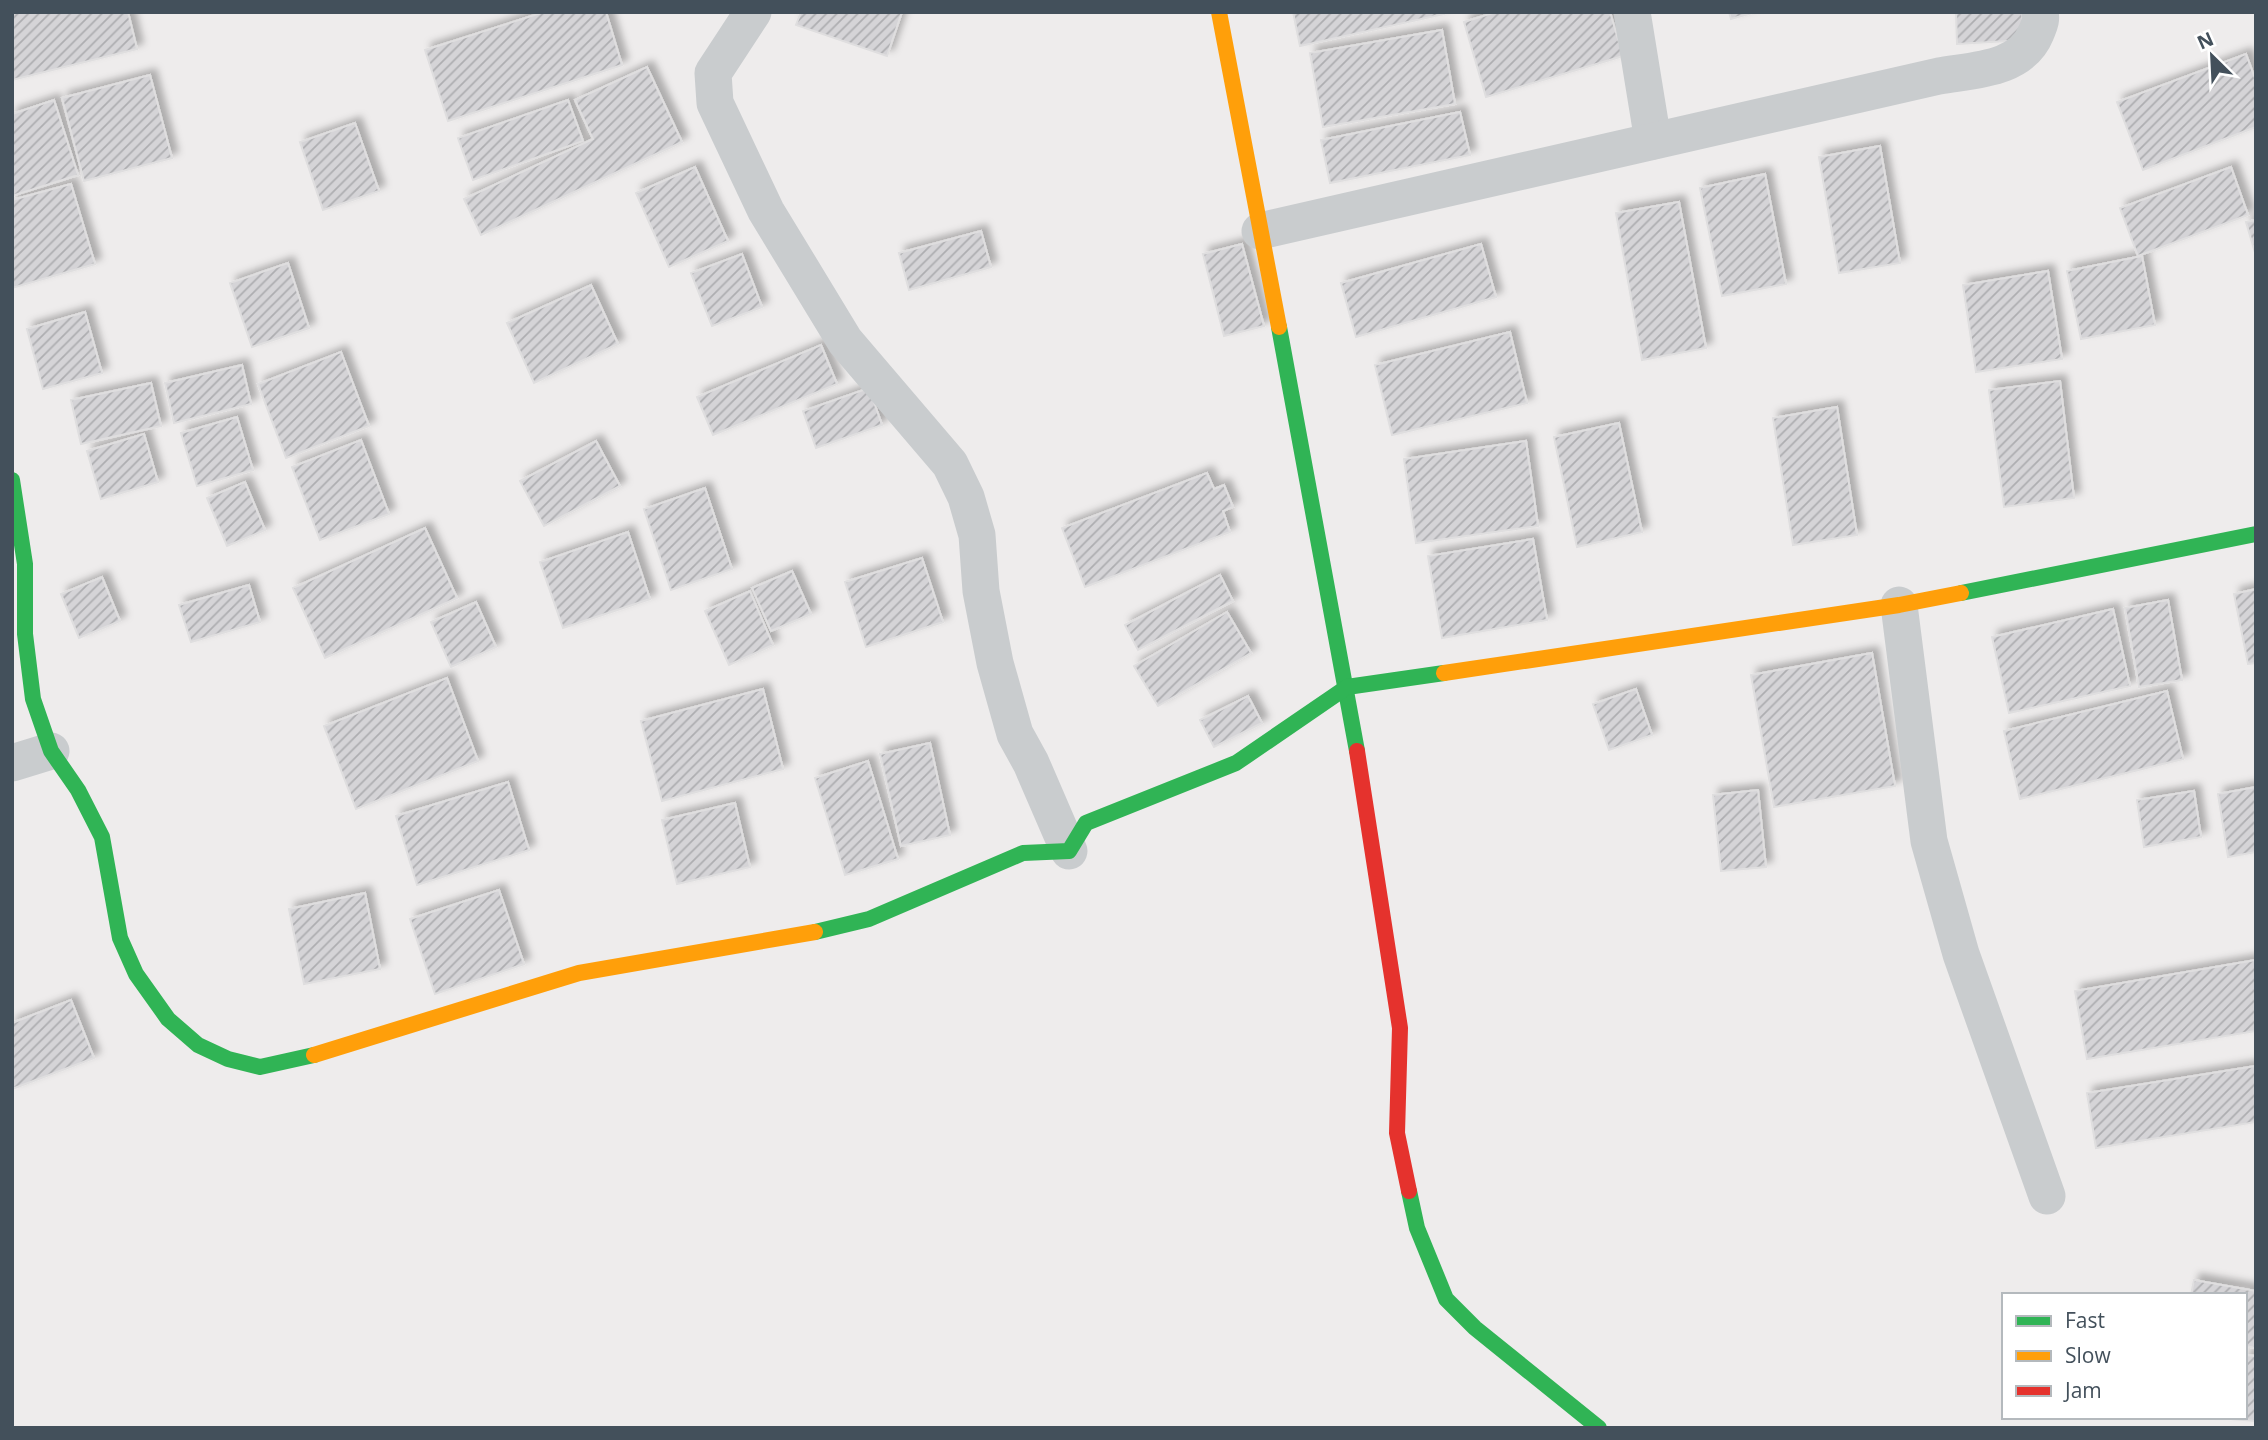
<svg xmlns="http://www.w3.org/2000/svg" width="2268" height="1440" font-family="'Open Sans',sans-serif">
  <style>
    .building { fill: url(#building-hatch); stroke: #dfdedf; stroke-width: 2; filter: url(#shadow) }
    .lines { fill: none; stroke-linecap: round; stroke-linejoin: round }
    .street { stroke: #c9ccce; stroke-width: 37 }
    .fast { stroke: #30b455; stroke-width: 16 }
    .slow { stroke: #ff9f0a; stroke-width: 16 }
    .jam { stroke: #e5322d; stroke-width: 16 }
  </style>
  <defs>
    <pattern id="building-hatch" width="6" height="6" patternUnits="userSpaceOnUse" patternTransform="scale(1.75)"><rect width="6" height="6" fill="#d5d4d7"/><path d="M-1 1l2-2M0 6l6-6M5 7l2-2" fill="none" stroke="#aeaeb1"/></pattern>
    <filter id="shadow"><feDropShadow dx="6" dy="-6" stdDeviation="3.5" flood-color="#0004"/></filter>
  </defs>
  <rect width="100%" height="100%" fill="#eeecec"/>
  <g class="building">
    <path d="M12,12h116l9,37 -125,31z"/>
    <path d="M544,12h62l16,53 -174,56 -23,-71z"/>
    <path d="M801,12h101l-15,44 -91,-31z"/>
    <path d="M1293,12h151v2l-144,32z"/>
    <path d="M1496,12h114l13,44 -137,41 -22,-75z"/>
    <path d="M1729,12h26l-24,7z"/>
    <path d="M1956,12h66l2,28 -67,4z"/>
    <path d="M1442,30l13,74 -132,23 -13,-74z"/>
    <path d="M2246,54l10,27v46l-113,43 -26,-68z"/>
    <path d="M647,67l35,75 -201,93 -17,-36 129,-60 -18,-39z"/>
    <path d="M150,75l22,83 -88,23 -22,-83z"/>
    <path d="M54,100l24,75 -66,21v-82z"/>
    <path d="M568,100l15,41 -110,39 -15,-42z"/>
    <path d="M1460,112l10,43 -140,28 -9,-43z"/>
    <path d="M355,123l24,68 -56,19 -23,-68z"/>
    <path d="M1880,146l20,117 -61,10 -20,-116z"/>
    <path d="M695,167l33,74 -59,26 -33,-74z"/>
    <path d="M2231,167l17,48 -110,41 -18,-48z"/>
    <path d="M1765,174l21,110 -64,12 -22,-108z"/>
    <path d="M71,184l24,80 -83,24v-88z"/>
    <path d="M1679,202l27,146 -64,12 -26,-147z"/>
    <path d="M2256,220v36l-10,-34z"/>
    <path d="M981,231l10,36 -82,23 -10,-37z"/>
    <path d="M1242,244l22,82 -40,10 -21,-82z"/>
    <path d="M1481,244l15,53 -140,40 -15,-54z"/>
    <path d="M742,254l20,53 -50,19 -21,-53z"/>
    <path d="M2142,256l13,69 -74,14 -14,-68z"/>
    <path d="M288,263l21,65 -57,19 -22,-64z"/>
    <path d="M2048,271l14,88 -86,13 -13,-87z"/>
    <path d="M591,285l27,59 -84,39 -27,-60z"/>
    <path d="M85,312l17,61 -59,16 -16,-60z"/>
    <path d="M1510,332l17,71 -135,32 -17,-70z"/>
    <path d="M821,345l16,39 -124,51 -16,-38z"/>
    <path d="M341,352l28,74 -83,32 -28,-74z"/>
    <path d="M242,365l9,39 -77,19 -9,-40z"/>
    <path d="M2060,381l14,117 -70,9 -15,-117z"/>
    <path d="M151,383l10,43 -80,18 -10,-44z"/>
    <path d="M869,388l13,37 -66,23 -13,-37z"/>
    <path d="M1837,407l20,128 -64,10 -20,-127z"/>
    <path d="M237,417l16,53 -56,16 -16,-53z"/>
    <path d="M1619,423l23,109 -65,15 -23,-110z"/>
    <path d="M144,434l14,48 -57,17 -14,-48z"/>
    <path d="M361,440l28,74 -69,26 -28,-73z"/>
    <path d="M596,441l24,45 -76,40 -24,-45z"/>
    <path d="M1526,441l12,85 -122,17 -12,-84z"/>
    <path d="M1207,473l7,16 10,-4 9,22 -10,4 7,21 -145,55 -23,-59z"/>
    <path d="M245,482l20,48 -38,16 -20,-48z"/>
    <path d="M705,488l27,81 -61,21 -27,-81z"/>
    <path d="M425,528l32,70 -132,60 -32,-70z"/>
    <path d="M628,532l22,67 -87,29 -23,-66z"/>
    <path d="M1533,539l14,81 -105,18 -14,-82z"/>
    <path d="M922,558l21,64 -77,25 -21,-65z"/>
    <path d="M792,571l19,43 -40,17 -19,-43z"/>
    <path d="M1220,575l13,26 -95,49 -13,-25z"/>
    <path d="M102,577l18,44 -41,17 -18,-44z"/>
    <path d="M249,585l11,37 -69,20 -12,-37z"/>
    <path d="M2256,589v74l-8,1 -14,-70z"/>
    <path d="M750,591l23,54 -44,20 -24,-54z"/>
    <path d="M2168,600l14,80 -43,7 -14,-79z"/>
    <path d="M476,602l20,45 -45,20 -20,-45z"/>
    <path d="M2113,609l17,77 -121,27 -17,-76z"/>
    <path d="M1227,612l24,41 -93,53 -24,-40z"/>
    <path d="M1872,653l23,133 -121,21 -23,-132z"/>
    <path d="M447,678l31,83 -122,48 -32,-83z"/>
    <path d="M763,689l20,80 -121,32 -21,-80z"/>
    <path d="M1636,689l16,46 -43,15 -16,-46z"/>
    <path d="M2167,691l16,68 -163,40 -16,-68z"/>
    <path d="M1248,696l14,27 -48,24 -14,-27z"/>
    <path d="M930,743l20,92 -49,11 -21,-92z"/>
    <path d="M868,761l30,98 -53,16 -30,-97z"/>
    <path d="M508,782l21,68 -112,35 -21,-69z"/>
    <path d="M2256,787v65l-28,5 -10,-63z"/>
    <path d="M1758,790l8,77 -45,4 -8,-76z"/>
    <path d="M2194,791l7,46 -57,10 -7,-47z"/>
    <path d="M735,803l15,64 -73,17 -15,-64z"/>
    <path d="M499,890l25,74 -89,30 -25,-75z"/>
    <path d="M365,893l15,76 -76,15 -15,-75z"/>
    <path d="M2256,960v71l-169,28 -12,-68z"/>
    <path d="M71,1000l23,58 -82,31v-66z"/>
    <path d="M2256,1066v56l-160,26 -9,-55z"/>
    <path d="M2194,1280l62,11v57l-11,-2v-51h-54z"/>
    <path d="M2245,1355l11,1v65l-52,-4h41z"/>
  </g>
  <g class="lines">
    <g class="street">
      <path d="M753,12l-40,61 2,30 51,108 79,130 105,123 16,33 11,38 4,56 14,72 20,71 16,29 38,88"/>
      <path d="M1632,12l21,129"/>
      <path d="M1260,231l679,-155c34,-6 82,-6 97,-43 3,-8 6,-12 4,-21"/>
      <path d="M1899,605l30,236 32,113 86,242"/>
      <path d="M12,763l39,-12"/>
    </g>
    <g class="fast">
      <path d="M1279,327l78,424"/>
      <path d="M12,480l13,84v70l8,65 18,52 27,39 24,47 18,101 16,36 32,45 30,26 30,14 32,8 54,-12"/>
      <path d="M1961,593l295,-59"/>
      <path d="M815,932l54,-13 154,-66 46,-2 17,-28 150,-60 111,-76 97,-14"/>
      <path d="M1409,1191l8,37 29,71 29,29 124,100"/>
    </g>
    <g class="slow">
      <path d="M1219,12l60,315"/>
      <path d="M1444,673l455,-68 62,-12"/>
      <path d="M314,1055l265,-82 236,-41"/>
    </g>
    <path class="jam" d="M1357,751l43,277 -3,105 12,58"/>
  </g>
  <rect width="2268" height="1440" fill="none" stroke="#43505b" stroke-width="28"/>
  <rect x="2002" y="1293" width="245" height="126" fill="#ffffff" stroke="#b4b9bd" stroke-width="2"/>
  <rect x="2016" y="1316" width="35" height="10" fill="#30b455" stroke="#b4b9bd" stroke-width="2"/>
  <text x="2065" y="1328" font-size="21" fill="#43505b">Fast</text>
  <rect x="2016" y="1351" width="35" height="10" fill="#ff9f0a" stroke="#b4b9bd" stroke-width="2"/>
  <text x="2065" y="1363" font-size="21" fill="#43505b">Slow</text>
  <rect x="2016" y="1386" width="35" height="10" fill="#e5322d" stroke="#b4b9bd" stroke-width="2"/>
  <text x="2065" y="1398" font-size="21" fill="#43505b">Jam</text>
  <g transform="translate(2212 56) rotate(336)" stroke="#ffffff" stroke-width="5" paint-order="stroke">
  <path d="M0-5L12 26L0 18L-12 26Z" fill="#43505b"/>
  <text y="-10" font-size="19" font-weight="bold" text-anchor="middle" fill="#43505b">N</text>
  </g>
</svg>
